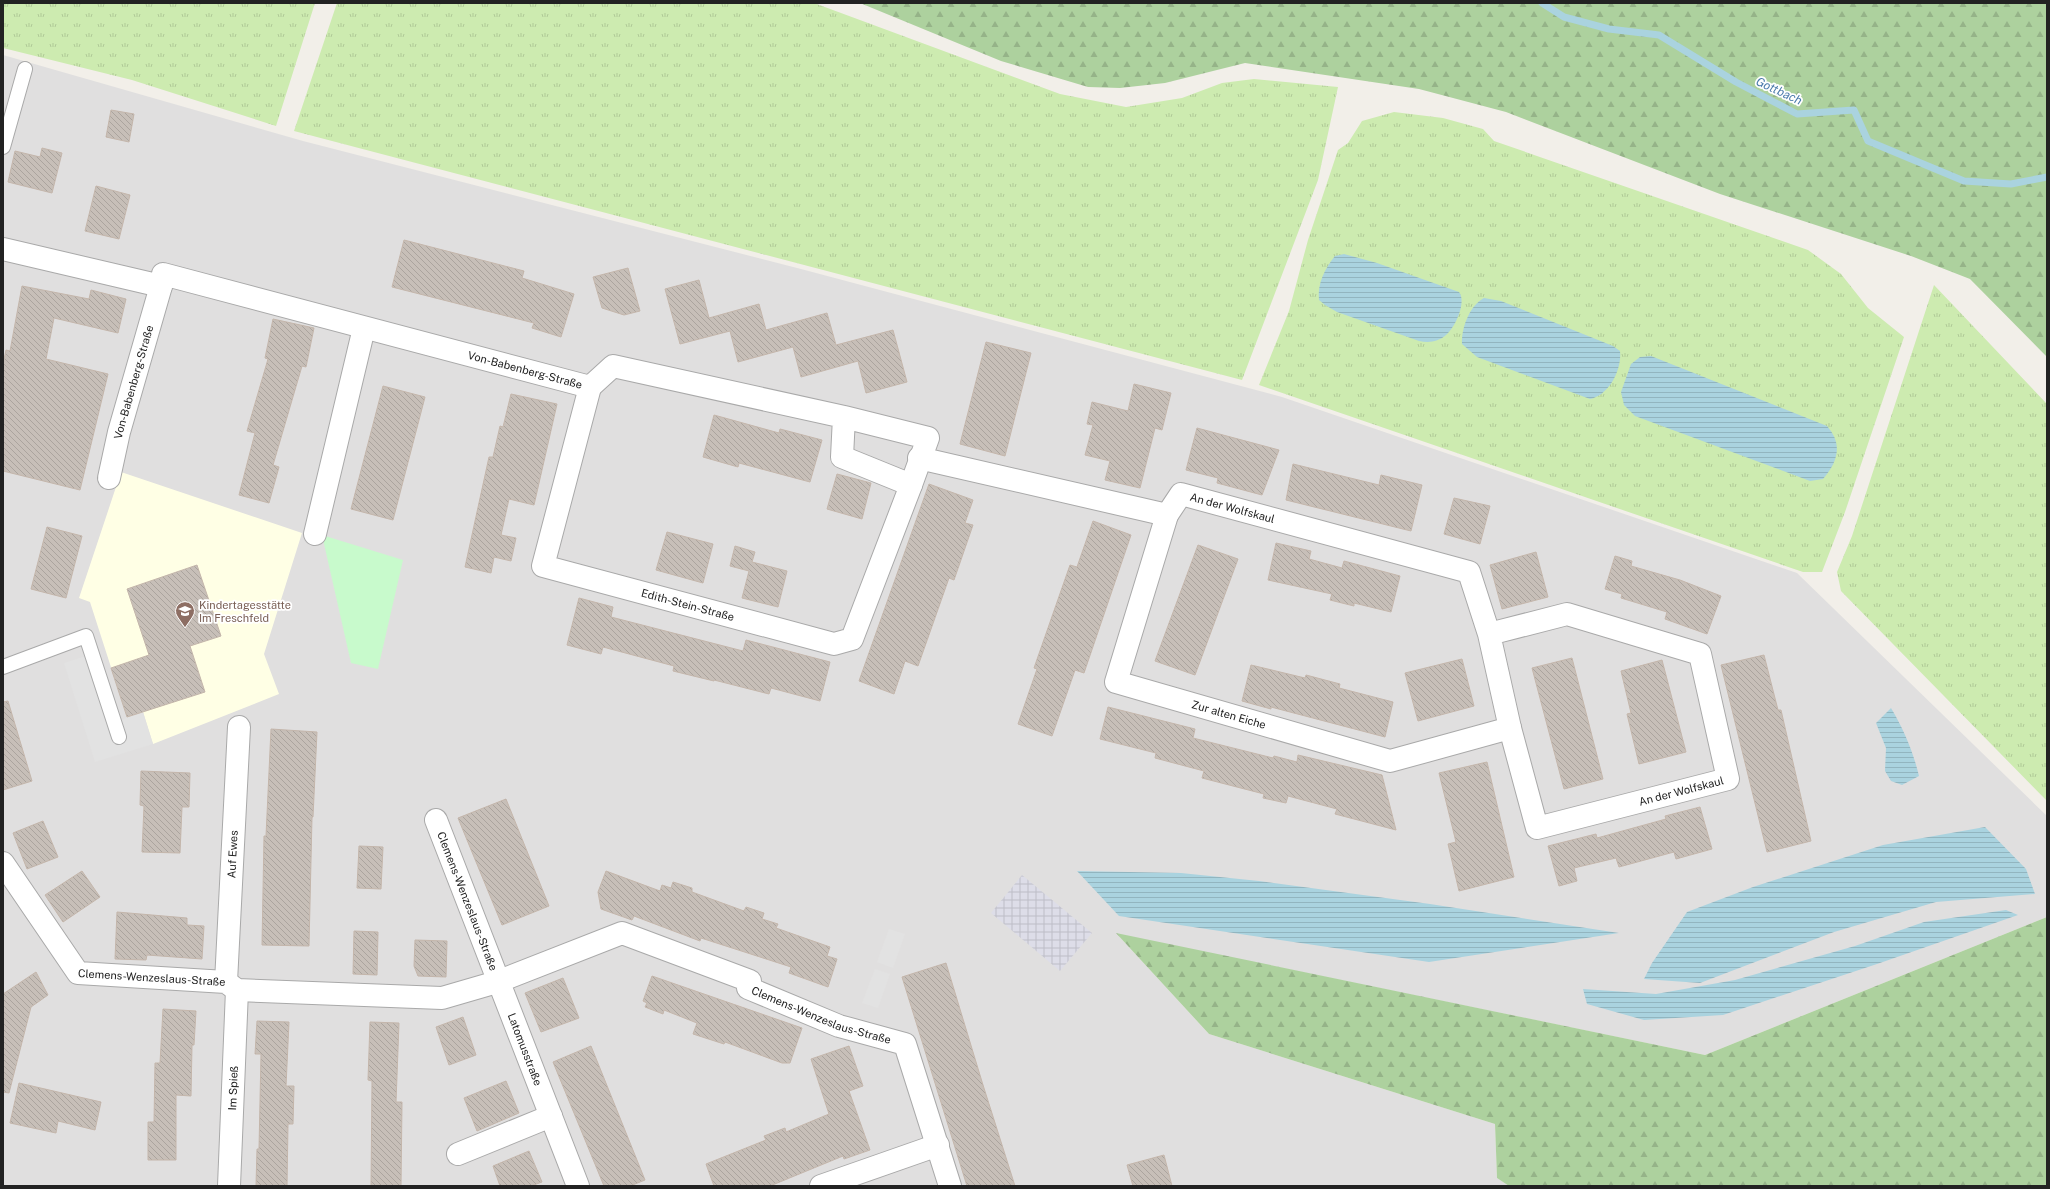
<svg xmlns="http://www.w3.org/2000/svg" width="2050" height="1189" font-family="'Public Sans',sans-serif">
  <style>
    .residential { fill: #e0dfdf }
    .education { fill: #ffffe5 }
    .grass { fill: url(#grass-tufts) }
    .forest { fill: url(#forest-firs) }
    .park { fill: #c8facc }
    .parking { fill: #e2e2e2 }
    .plaza { fill: url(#plaza-grid) }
    .water { fill: url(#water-rules) }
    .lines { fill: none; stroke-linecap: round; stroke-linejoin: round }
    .stream { stroke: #aad3df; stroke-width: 7 }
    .building { fill: url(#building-back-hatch); stroke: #c4b6ab }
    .service-casing { stroke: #a9a9a9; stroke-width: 16 }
    .minor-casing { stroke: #a9a9a9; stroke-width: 24 }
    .service { stroke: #fff; stroke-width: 14 }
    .minor { stroke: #fff; stroke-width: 22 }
    .labels { text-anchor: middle; stroke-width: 3.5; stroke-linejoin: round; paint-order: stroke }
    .street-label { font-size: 11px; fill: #222; stroke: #fff }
    .education-label { font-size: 11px; fill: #785e54; stroke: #fff; text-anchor: start }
    .water-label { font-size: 12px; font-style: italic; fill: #4a7aab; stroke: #fff }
  </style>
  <defs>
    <pattern id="grass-tufts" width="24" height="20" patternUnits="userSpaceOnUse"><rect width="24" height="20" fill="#cdebb0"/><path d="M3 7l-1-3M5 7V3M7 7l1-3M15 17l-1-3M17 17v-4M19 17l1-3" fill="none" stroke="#b0c997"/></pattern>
    <pattern id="forest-firs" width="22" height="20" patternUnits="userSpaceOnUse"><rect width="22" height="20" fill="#add19e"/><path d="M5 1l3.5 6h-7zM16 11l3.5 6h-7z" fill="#95b388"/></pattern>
    <pattern id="plaza-grid" width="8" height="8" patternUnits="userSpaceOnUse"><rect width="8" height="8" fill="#dddde8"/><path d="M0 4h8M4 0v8" fill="none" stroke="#bdbdc7"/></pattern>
    <pattern id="water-rules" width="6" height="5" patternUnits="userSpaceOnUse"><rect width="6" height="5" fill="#aad3df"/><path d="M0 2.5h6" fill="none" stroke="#92b5bf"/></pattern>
    <pattern id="building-back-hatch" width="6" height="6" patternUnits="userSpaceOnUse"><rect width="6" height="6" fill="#c7bfb8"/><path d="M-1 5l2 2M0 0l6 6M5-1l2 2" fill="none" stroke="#aba49e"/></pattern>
  </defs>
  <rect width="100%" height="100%" fill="#f2efe9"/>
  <path class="residential" d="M3,55l300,86 498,128 481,128 515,176 250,243v101l-342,138 -588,-121 92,100 286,90 2,54 12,8h-1506z"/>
  <path class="education" d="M121,472l181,61 -38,121 15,40 -126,50 -10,-32 -16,5 -37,-115 -11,-4z"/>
  <g class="grass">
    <path d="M3,3h312l-39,123 -144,-46 -129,-32z"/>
    <path d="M337,3h477l246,91 66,13 56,-9 40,-15 32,-4 84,8 -20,93 -76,200 -948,-249z"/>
    <path d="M1394,112l49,6 40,11 11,12 314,109 33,24 27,34 36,29 -59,175 -23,60h-19l-544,-187 30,-74 19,-71 30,-90 10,-7 14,-22z"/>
    <path d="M1934,285l113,119v397l-206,-210 -4,-19 15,-36z"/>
  </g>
  <g class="forest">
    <path d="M860,3h1187v354l-77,-78 -59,-23 -191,-62 -214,-82 -87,-23 -174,-26 -80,20 -45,5 -32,-1 -87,-26z"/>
    <path d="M2047,917v269h-538l-12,-8 -2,-54 -286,-90 -93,-101 589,122z"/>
  </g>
  <path class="park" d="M322,535l81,25 -25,109 -27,-6z"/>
  <g class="parking">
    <path d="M92,654l23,68 28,-10 10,32 -58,18 -31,-99z"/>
    <path d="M889,929l16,5 -12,34 -16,-6z"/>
    <path d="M875,969l15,5 -12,34 -16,-5z"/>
  </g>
  <path class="plaza" d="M1022,875l70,58 -32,38 -69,-58z"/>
  <g class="water">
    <path d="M1344,254l33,9 82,29c8,10 -4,36 -13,43 -8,7 -17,8 -27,6l-82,-29 -12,-7 -6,-5c-2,-16 6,-32 16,-44z"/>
    <path d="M1484,298l17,3 112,45 7,5c2,19 -11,44 -30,48l-113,-42 -15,-13c-1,-16 8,-39 22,-46z"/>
    <path d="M1651,356l176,70c16,18 11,36 -4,53l-13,2 -175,-65 -11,-11 -3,-13 10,-28 9,-7z"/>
    <path d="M1891,708c13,22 22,43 28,68l-17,9 -11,-4 -6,-10 1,-23 -10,-25z"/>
    <path d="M1985,827l41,42 9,25 -99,8 -102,30 -134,51 -56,-4 8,-16 35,-51 66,-25 130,-42z"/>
    <path d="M1077,871l104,2 78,8 171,23 189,29 -190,29 -310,-46z"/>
    <path d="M2006,910l12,5 -141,49 -154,51 -79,5 -57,-16 -4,-15 73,5 79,-14 120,-34 69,-24z"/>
  </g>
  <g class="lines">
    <path class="stream" d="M1542,3l22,14 45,12 50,6 77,47 61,32 57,-4 14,31 96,40 47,3 36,-7"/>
  </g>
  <g class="building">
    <path d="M111,110l23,4 -5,28 -23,-5z"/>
    <path d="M42,148l20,5 -10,40 -44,-11 7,-31 25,6z"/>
    <path d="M96,186l34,9 -11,44 -34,-8z"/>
    <path d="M404,240l120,31 -2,7 52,16 -13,43 -29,-9 2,-5 -142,-36z"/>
    <path d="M628,268l12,43 -16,4 -22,-7 -9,-31z"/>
    <path d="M699,280l10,38 50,-14 7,26 61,-17 9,32 57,-15 14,52 -41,11 -8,-32 -57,16 -8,-30 -55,15 -8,-31 -50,13 -15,-55z"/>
    <path d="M22,286l67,13 2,-9 35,9 -8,34 -64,-15 -8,41 62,15 -28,116 -77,-19v-107l3,-14 4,1z"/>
    <path d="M273,319l41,9 -8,39 -4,-1 -29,99 6,2 -10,36 -30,-8 16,-62 -8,-2 21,-72 -3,-1z"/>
    <path d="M986,342l45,11 -26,103 -45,-12z"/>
    <path d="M1134,384l37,9 -9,37 -7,-2 -15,60 -35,-8 5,-19 -25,-6 8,-30 -6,-1 5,-22 36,9z"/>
    <path d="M383,386l42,11 -32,123 -42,-11z"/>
    <path d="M511,394l46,10 -23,101 -25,-6 -8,36 15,3 -5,23 -17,-4 -3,16 -26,-6 24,-110h4l7,-31 3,1z"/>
    <path d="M714,415l65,18 1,-4 42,11 -12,42 -71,-19 -1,4 -35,-10z"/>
    <path d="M1197,428l82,22 -17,45 -45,-12 1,-5 -32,-8z"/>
    <path d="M1293,464l86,21 2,-10 41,10 -11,46 -125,-31z"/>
    <path d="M837,474l34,9 -9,36 -35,-10z"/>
    <path d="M929,484l44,16 -8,23 8,2 -19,55 -5,-2 -31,88 -13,-5 -11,33 -35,-13z"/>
    <path d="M1454,498l36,8 -10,38 -36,-10z"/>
    <path d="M1093,521l38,14 -47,138 -9,-3 -23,66 -34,-12 19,-55 -3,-1 36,-103 7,2z"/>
    <path d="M47,527l35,9 -16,62 -35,-9z"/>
    <path d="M667,532l46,12 -10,39 -47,-13z"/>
    <path d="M1276,543l35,8 -2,8 33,9 2,-7 56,15 -9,36 -37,-9v3l-24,-6 2,-6 -64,-14z"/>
    <path d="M1198,545l40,14 -43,116 -40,-14z"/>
    <path d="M735,546l20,6 -3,10 35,9 -9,36 -36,-9 7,-27 -19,-5z"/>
    <path d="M1536,552l12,45 -46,12 -12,-44z"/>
    <path d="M1615,556l17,5 -1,5 49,14 41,16 -14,38 -42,-15 2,-7 -46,-14 1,-4 -17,-5z"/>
    <path d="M197,565l24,71 -31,10 15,46 -78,25 -16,-49 38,-13 -22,-66z"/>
    <path d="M579,598l34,9 -2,10 132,34 3,-11 84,22 -10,39 -49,-13 -2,6 -55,-14v1l-41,-10 1,-5 -71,-19 -2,7 -34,-9z"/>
    <path d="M1764,655l14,55h3l30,131 -44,11 -46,-187z"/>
    <path d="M1572,658l31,121 -39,10 -32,-121z"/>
    <path d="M1462,659l12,47 -56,15 -13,-48z"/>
    <path d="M1662,660l24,92 -47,12 -12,-50 4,-1 -10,-42z"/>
    <path d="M1251,665l54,13 1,-3 34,9 -1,4 54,14 -8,35 -114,-30v2l-29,-8z"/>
    <path d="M8,701l24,80 -29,9v-88z"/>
    <path d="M1108,707l87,22 -2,9 80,20 1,-2 23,6 1,-7 84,20 14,55 -61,-16 2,-5 -49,-13 -2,7 -23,-5 1,-4 -62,-16 2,-7 -49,-13 1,-5 -56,-14z"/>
    <path d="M271,729l46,3 -4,85h-1l-3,129 -47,-1 2,-109h2z"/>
    <path d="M1487,762l27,115 -55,14 -11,-47 8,-2 -17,-69z"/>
    <path d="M141,771l49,2 -1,34h-7l-2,46 -38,-1 2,-46 -4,-1z"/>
    <path d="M506,799l43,107 -47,19 -44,-107z"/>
    <path d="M1700,807l12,42 -36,10 -2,-7 -55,15 -3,-9 -42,10 3,13 -18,5 -11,-40 48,-12 1,4 69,-19 -1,-3z"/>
    <path d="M43,821l15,36 -31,12 -14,-36z"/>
    <path d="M359,846l24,1 -2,42 -24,-1z"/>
    <path d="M82,871l18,26 -37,25 -18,-27z"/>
    <path d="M606,871l54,20 2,-6 9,3 2,-6 19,6v4l52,19 2,-4 18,6 -2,6 16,5 -2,4 54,19 -3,9 10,3 -9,28 -39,-14 2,-6 -90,-29 -1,3 -66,-25 -2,4 -31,-11 -3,-17z"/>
    <path d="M117,912l70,6v7l17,1 -2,33 -55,-4 -1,5 -31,-1z"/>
    <path d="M354,931l24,1 -1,43 -24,-1z"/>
    <path d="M415,940l32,1 -1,36 -28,-1 -4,-10z"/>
    <path d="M946,963l37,122 32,101h-48l-23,-74 -42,-135z"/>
    <path d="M36,972l12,23 -17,12 -22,86 -6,-1v-98z"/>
    <path d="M652,976l150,52 -12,35h-8l-57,-21 -1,2 -31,-10 4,-11 -33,-13 -1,4 -18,-7 2,-4 -4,-2z"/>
    <path d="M563,978l16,40 -38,14 -16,-39z"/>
    <path d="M163,1009l33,2 -2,34h-2l-1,51 -15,-1v65h-28v-38h6l1,-59h5z"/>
    <path d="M463,1017l13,38 -27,10 -13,-38z"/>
    <path d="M257,1021l32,1 -3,64h8l-1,38h-5l-1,62h-31l1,-37h2l2,-95h-6z"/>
    <path d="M370,1022l29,1 -3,79h6l-1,84h-30l1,-105 -4,-1z"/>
    <path d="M591,1046l54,134 -15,6h-26l-51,-124z"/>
    <path d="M849,1046l14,40 -14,5 21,59 -26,9 -1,-3 -73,30h-56l-8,-22 60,-24 -2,-4 21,-8 1,4 43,-18 -18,-55z"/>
    <path d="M506,1081l13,32 -42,18 -13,-33z"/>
    <path d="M19,1083l82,19 -6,28 -37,-9 -2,12 -46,-10z"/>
    <path d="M529,1151l13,31 -11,4h-31l-7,-20z"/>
    <path d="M1164,1155l8,31h-39l-6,-21z"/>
  </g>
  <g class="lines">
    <defs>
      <g id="service">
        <path d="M3,147l22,-78"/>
        <path d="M3,667l83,-31 33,101"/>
      </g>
      <g id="minor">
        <path id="s1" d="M3,249l158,37 2,-12 427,113 23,-21 231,51 84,21 -17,47 -69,-28 2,-40"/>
        <path id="s2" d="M590,387l-47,179 291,78 18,-5 59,-154"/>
        <path id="s3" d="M919,458l248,57 14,-21 288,78 20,62 21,94 27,100 191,-49 -28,-125 -133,-40 -78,20"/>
        <path id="s4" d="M109,478l10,-46 42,-146"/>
        <path id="s5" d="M1167,515l-51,167 274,79 120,-33"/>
        <path d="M315,534l49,-206"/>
        <path id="s6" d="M436,820l142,366"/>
        <path id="s7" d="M3,863l75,110 148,9 11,8 205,8 55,-16 125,-49 128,48 -2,7 91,38 66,18 45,142"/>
        <path id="s8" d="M226,982l13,-255"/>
        <path d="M458,1154l93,-38"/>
        <path id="s9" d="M229,1186l8,-196"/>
        <path d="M821,1186l117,-41"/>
      </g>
    </defs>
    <use href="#service" class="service-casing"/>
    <use href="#minor" class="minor-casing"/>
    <use href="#service" class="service"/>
    <use href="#minor" class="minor"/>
  </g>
  <defs>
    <symbol id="school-pin" viewBox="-11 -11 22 30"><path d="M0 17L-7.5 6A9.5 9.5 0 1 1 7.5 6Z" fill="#8d6e63" stroke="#fff"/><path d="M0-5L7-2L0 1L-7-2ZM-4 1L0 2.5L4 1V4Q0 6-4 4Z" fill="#fff"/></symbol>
  </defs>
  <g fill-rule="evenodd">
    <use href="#school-pin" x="174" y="600" width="22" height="30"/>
  </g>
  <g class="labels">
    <g class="street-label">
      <text dy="4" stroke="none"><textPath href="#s1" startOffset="549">Von-Babenberg-Straße</textPath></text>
      <text dy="4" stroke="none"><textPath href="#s4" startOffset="99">Von-Babenberg-Straße</textPath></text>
      <text dy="4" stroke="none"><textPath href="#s3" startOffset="333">An der Wolfskaul</textPath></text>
      <text dy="4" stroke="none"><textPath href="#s2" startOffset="335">Edith-Stein-Straße</textPath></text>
      <text dy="4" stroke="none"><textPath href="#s5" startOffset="292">Zur alten Eiche</textPath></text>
      <text dy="4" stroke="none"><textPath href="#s3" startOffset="992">An der Wolfskaul</textPath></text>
      <text dy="4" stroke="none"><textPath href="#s8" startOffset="128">Auf Ewes</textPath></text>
      <text dy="4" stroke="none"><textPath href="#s6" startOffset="87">Clemens-Wenzeslaus-Straße</textPath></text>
      <text dy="4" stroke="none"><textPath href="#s7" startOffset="207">Clemens-Wenzeslaus-Straße</textPath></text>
      <text dy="4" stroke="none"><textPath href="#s7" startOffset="914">Clemens-Wenzeslaus-Straße</textPath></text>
      <text dy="4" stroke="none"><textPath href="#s6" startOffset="246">Latomusstraße</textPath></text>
      <text dy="4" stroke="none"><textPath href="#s9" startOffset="98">Im Spieß</textPath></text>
    </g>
    <g class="education-label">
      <text x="199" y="609">Kindertagesstätte<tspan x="199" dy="13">Im Freschfeld</tspan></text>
    </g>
    <g class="water-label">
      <text transform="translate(1779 91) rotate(25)" y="4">Gottbach</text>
    </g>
  </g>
  <rect width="2050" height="1189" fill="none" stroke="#222222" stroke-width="8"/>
</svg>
